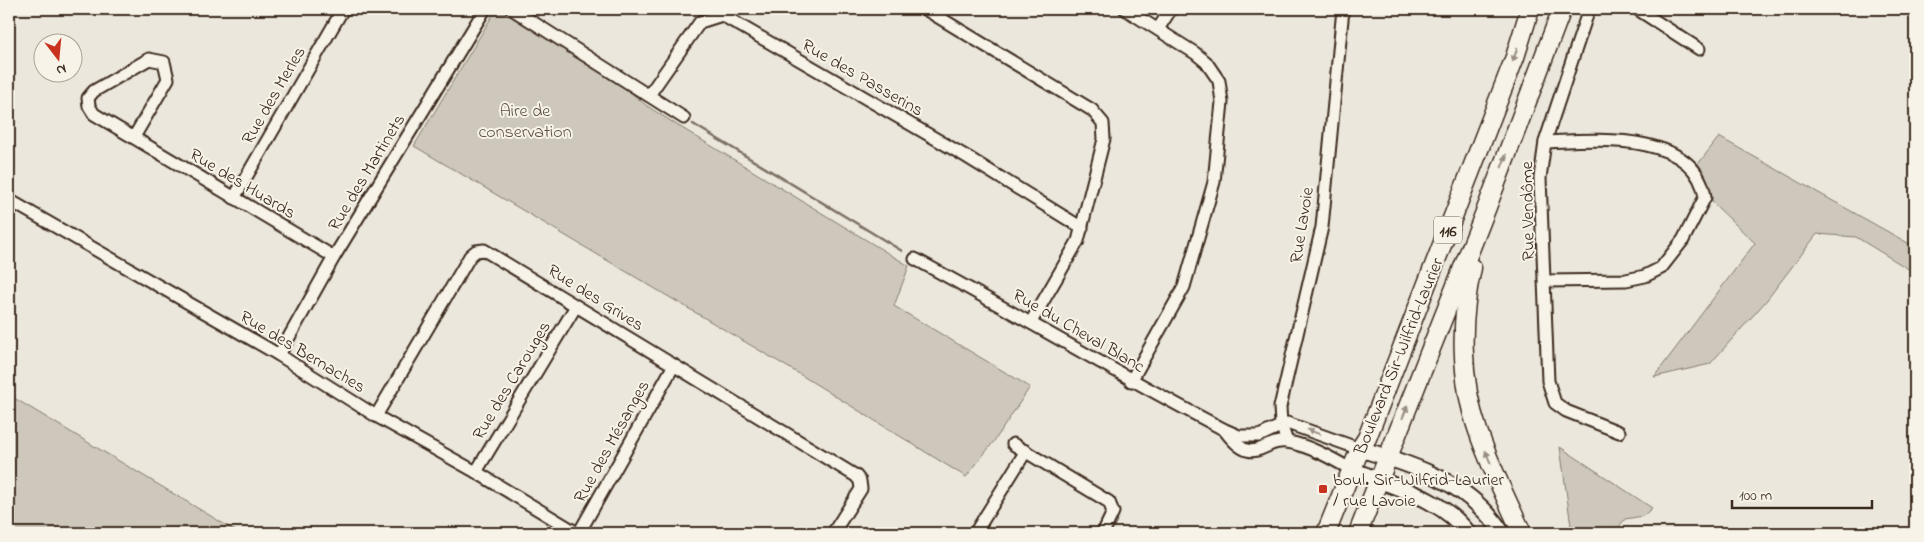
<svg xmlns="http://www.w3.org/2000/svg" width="1924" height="542" font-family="'Indie Flower',sans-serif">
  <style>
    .green { fill: #cec8bc; stroke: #84796d }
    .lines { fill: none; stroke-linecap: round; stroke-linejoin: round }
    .stream { stroke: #7c7064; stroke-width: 2.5 }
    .street-casing { stroke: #3b2a1e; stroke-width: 15 }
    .secondary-casing { stroke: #3b2a1e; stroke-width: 19 }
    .primary-casing { stroke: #3b2a1e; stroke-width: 21 }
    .street { stroke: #f7f3e8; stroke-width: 11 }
    .secondary { stroke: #f7f3e8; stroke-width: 15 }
    .primary { stroke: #f7f3e8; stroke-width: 18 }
    .oneway { fill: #998e83 }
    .poi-dot { fill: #c8321e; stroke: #f7f3e8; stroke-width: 2 }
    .labels { text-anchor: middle; stroke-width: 4; stroke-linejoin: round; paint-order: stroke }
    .shield { fill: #f7f3e8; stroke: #73665b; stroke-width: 1 }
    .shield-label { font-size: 16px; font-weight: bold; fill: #3b2a1e }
    .street-label { font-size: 18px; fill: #3b2a1e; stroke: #f7f3e8 }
    .park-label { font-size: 18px; fill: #605246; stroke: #f7f3e8 }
    .poi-label { font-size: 18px; fill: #3b2a1e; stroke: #f7f3e8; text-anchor: start }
  </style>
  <rect width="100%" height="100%" fill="#ece7dc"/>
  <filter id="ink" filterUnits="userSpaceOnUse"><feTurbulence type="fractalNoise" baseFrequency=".02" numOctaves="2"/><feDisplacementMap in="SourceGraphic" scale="10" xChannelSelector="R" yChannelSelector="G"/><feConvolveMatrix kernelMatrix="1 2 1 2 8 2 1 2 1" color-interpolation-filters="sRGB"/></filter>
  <g filter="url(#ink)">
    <g class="green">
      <path d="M494,13h11l118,73 24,20 30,19 232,141 -15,40 136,81 -35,53 -29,37 -165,-102 -387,-229z"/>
      <path d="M1719,137l196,110v26l-59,-36 -39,-3 -51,67 -56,63 -56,13 101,-134 -42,-40 -5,-17 -10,-22z"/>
      <path d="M9,395l230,138h-230z"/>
      <path d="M1560,447l92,61 -9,8 -18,3 -11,14h-42z"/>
    </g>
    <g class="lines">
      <path class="stream" d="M693,124l209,127"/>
      <defs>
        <g id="street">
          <path d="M512,9l172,109"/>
          <path d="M925,9l167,101 11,13 1,16 -26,102 -47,81"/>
          <path d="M1125,9l70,44 11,9 13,19 3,21 -8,80 -30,105 -53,94"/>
          <path d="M1589,9l-44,133 -5,36 8,203 7,22 11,8 53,21"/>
          <path d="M1637,9l62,40"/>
          <path d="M1158,29l13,-20"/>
          <path d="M649,95l51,-73 22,-7 245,142 115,71"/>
          <path d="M134,137l34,-58 -4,-17 -15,-3 -55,32 -6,7 1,8 5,8 240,143"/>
          <path d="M1545,142c48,-2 150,-12 160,55l-22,43 -22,28 -16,8 -19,4 -81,1"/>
          <path d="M234,198l109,-189"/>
          <path d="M9,200l270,155 97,61 100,56 101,61"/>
          <path d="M915,259c104,56 206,117 310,171l14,6h20l28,-13 73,26"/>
          <path d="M279,355l55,-98 151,-248"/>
          <path d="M376,416l94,-160 6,-5 8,-1 372,226 4,5 1,8 -28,44"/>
          <path d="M1226,432c29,38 36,6 62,10 22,4 45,17 64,28"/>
          <path d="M1287,442l-6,-18 -1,-17 42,-180 21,-218"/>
          <path d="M1013,444l96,58 4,10 -10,21"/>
          <path d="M476,472l100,-166"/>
          <path d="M579,533l95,-168"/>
          <path d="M975,533l51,-82"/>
        </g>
        <g id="secondary">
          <path d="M1360,449c55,16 110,34 142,84"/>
          <path d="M1352,470c41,17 88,26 116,63"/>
        </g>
        <g id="primary">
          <path d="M1472,268c-12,52 -12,112 6,163 12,35 29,69 44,102"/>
          <path d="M1326,533l34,-84 7,-11 148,-381 15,-48"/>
          <path d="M1358,533l129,-326 75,-198"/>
        </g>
      </defs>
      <use href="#street" class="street-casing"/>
      <use href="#secondary" class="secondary-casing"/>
      <use href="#primary" class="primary-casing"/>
      <use href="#street" class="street"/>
      <use href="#secondary" class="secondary"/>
      <use href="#primary" class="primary"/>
    </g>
    <defs><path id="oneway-solid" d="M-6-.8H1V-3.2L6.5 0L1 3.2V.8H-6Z" transform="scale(1.25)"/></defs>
    <g class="oneway">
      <use href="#oneway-solid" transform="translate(1515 55) rotate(109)"/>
      <use href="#oneway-solid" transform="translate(1504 161) rotate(-70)"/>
      <use href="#oneway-solid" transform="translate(1405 412) rotate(-68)"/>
      <use href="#oneway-solid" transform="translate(1314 432) rotate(-160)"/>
      <use href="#oneway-solid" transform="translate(1488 457) rotate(-112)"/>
    </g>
  </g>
  <rect class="poi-dot" x="1318" y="484" width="10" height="10" rx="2.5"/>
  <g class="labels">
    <rect class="shield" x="1434" y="216.5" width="28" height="27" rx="4"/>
    <g class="shield-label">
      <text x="1448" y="236">116</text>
    </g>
    <g class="street-label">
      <text transform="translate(863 77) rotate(30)" y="6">Rue des Passerins</text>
      <text transform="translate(273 95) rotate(-60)" y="6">Rue des Merles</text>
      <text transform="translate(366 172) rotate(-59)" y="6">Rue des Martinets</text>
      <text transform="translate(243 183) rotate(31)" y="6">Rue des Huards</text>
      <text transform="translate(1527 211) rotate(-91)" y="6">Rue Vendôme</text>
      <text transform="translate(1301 225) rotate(-81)" y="6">Rue Lavoie</text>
      <text transform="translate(596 297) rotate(32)" y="6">Rue des Grives</text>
      <text transform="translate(1079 330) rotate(30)" y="6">Rue du Cheval Blanc</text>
      <text transform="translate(303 351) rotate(31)" y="6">Rue des Bernaches</text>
      <text transform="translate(1398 356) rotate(-68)" y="6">Boulevard Sir-Wilfrid-Laurier</text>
      <text transform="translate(511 380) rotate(-59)" y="6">Rue des Carouges</text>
      <text transform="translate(611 441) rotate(-61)" y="6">Rue des Mésanges</text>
    </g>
    <g class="park-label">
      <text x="525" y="116">Aire de<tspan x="525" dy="21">conservation</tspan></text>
    </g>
    <g class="poi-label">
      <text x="1333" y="485">boul. Sir-Wilfrid-Laurier<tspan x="1333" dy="21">/ rue Lavoie</tspan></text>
    </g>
  </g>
  <rect width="1924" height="542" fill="none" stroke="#f7f3e8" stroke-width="30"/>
  <rect x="15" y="15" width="1894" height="512" fill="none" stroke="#3b2a1e" stroke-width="2" filter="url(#ink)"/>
  <g transform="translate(58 58) rotate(164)"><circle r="24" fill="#f7f3e8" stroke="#aca397"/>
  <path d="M0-4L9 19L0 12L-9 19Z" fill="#c8321e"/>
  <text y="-8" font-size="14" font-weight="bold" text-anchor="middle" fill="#3b2a1e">N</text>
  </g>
  <path d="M1732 500v8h140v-8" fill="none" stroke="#3b2a1e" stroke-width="2.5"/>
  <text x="1739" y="500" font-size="15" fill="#3b2a1e" stroke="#f7f3e8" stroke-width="4" paint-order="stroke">100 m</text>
</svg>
